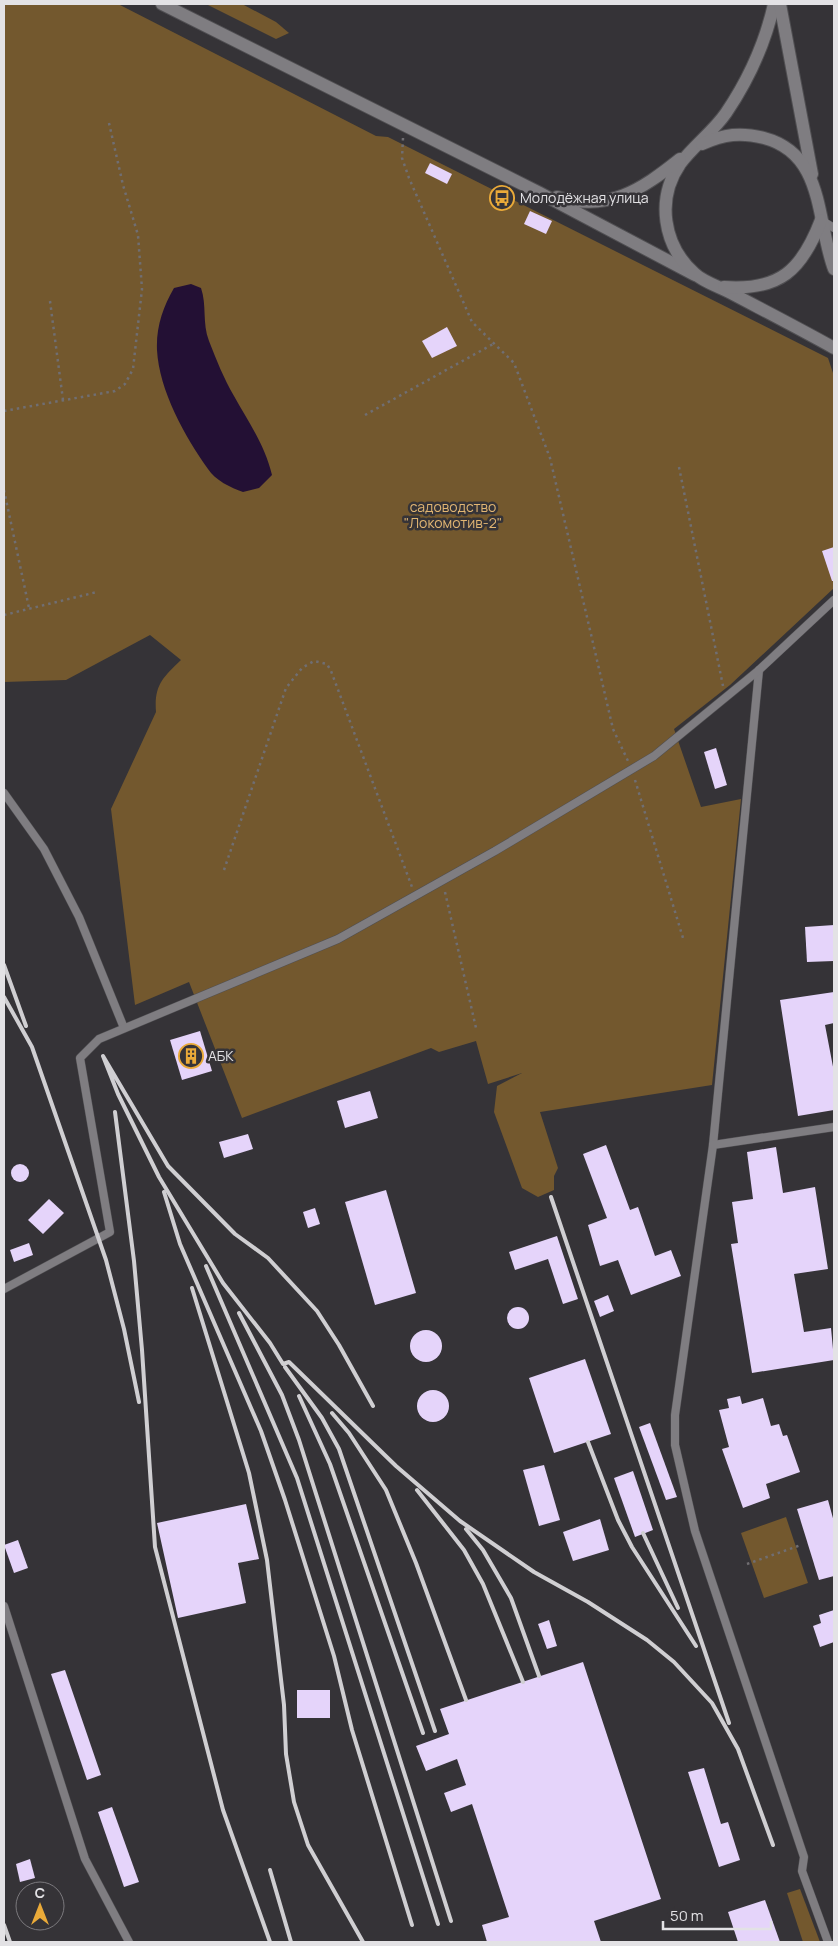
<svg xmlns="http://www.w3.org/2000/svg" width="838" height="1946" font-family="Manrope,sans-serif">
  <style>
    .green { fill: #73582e }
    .water { fill: #231034 }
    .building { fill: #e5d4fa }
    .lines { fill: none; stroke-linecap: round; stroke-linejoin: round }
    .service-casing { stroke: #504f52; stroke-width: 9 }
    .tertiary-casing { stroke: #504f52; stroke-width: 14 }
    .path { stroke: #706e72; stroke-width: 2.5; stroke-dasharray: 2.5 4; stroke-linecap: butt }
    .service { stroke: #7f7d81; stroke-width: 8 }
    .tertiary { stroke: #7f7d81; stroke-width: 12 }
    .rail { stroke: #d0cfd2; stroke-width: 4 }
    .labels { text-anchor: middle; stroke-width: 5; stroke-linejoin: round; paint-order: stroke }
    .poi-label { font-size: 14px; fill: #e3e2e5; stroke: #353337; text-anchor: start }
    .park-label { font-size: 14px; fill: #e2b673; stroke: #353337 }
  </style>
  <rect width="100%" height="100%" fill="#353337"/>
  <g class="green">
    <path d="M4,4h114l258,132 12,1 440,221 6,18v212l-104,97 -56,44 27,78 40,-8 -29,286 -172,27 18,56 -4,8v14l-16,7 -16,-9 -28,-76 3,-26 25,-13 -34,11 -12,-43 -37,11 -8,-4 -189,70 -53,-136 -54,23 -24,-196 45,-97c-2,-26 6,-34 25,-52l-31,-25 -84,45 -62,2z"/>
    <path d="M206,4h36l34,18 13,11 -13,6z"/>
    <path d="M786,1517l22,66 -44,15 -23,-65z"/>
    <path d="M800,1889l20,53h-17l-16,-49z"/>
  </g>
  <path class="water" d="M191,284l10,4c6,17 1,35 8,53 7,18 15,38 25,55 15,27 31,49 38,79l-13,13 -16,4c-12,-4 -28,-12 -35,-23 -23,-32 -49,-79 -51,-119 -1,-23 6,-43 17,-62z"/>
  <g class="building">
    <path d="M430,163l22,11 -5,10 -22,-11z"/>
    <path d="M530,211l22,10 -6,13 -22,-10z"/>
    <path d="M447,327l10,19 -25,12 -10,-17z"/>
    <path d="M834,547v34h-2l-10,-30z"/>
    <path d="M716,748l11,37 -12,4 -11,-37z"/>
    <path d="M834,925v36l-27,1 -2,-35z"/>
    <path d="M834,992v31l-9,2 9,47v38l-36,6 -18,-116z"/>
    <path d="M200,1031l12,40 -30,9 -12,-40z"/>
    <path d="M370,1091l8,27 -33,10 -8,-27z"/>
    <path d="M248,1134l5,15 -29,9 -5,-16z"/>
    <path d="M606,1145l24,65 8,-3 17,49 16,-6 10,26 -50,19 -13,-35 -18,6 -12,-41 19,-7 -24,-64z"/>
    <path d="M776,1147l7,46 32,-6 13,82 -34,5 10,58 27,-4 3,32 -82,13 -21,-129 7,-1 -6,-41 21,-3 -6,-47z"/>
    <circle cx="20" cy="1173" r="9"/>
    <path d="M386,1190l30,103 -41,12 -30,-103z"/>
    <path d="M49,1199l15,14 -21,21 -15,-14z"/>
    <path d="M315,1208l5,16 -12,4 -5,-16z"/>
    <path d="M557,1236l21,63 -15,5 -15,-45 -33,11 -6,-18z"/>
    <path d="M29,1243l4,12 -19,7 -4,-12z"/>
    <path d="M608,1295l6,16 -14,6 -6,-16z"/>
    <circle cx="518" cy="1318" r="11"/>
    <circle cx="426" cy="1346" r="16"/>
    <path d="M585,1359l26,75 -57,19 -25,-75z"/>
    <circle cx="433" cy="1406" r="16"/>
    <path d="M740,1396l2,8 21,-6 8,28 8,-2 4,12 4,-1 13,37 -34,12 4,14 -27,10 -21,-59 7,-2 -10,-37 10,-2 -2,-9z"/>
    <path d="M650,1423l27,74 -11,3 -27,-73z"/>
    <path d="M544,1465l16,55 -21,6 -16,-56z"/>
    <path d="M633,1471l20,59 -18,7 -21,-59z"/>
    <path d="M828,1500l6,22v54l-15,4 -22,-71z"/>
    <path d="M246,1504l13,55 -21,4 8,40 -68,15 -21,-95z"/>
    <path d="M600,1519l9,31 -36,11 -10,-29z"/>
    <path d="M18,1540l10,28 -14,5 -10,-28z"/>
    <path d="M834,1610v32l-14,5 -7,-21 8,-3 -2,-8z"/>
    <path d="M549,1620l8,26 -10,3 -9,-25z"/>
    <path d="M583,1662l78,237 -67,22 7,21h-114l-5,-17 27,-8 -37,-113 -21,8 -7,-19 22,-8 -9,-26 -31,12 -10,-25 33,-12 -9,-25z"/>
    <path d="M65,1670l36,105 -14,5 -36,-106z"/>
    <rect x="297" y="1690" width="33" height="28"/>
    <path d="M704,1768l17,56 7,-2 12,38 -21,7 -31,-95z"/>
    <path d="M112,1807l27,75 -15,5 -26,-75z"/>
    <path d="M30,1859l5,19 -15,4 -4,-18z"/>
    <path d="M765,1900l15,42h-42l-10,-30z"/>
  </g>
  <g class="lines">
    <defs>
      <g id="service">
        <path d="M821,220l13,8"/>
        <path d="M759,670l-46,475 -38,270v30l20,86 109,326 -2,14 26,71"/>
        <path d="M4,793l40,56 35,68 45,111"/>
        <path d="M713,1145l121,-18"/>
        <path d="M4,1289l106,-57 -30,-174 19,-19 239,-100 157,-88 159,-95 105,-86 75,-70"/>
        <path d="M4,1606l81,253 44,83"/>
      </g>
      <g id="tertiary">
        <path d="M162,4l376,188 157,83"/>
        <path d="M774,4c-9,40 -25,75 -48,109 -13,19 -33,33 -46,51 -24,35 -17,81 14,109 9,9 26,14 37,20 34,18 69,36 103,55"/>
        <path d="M780,4l32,170"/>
        <path d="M702,144c22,-10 39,-12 62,-6 61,16 52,83 70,131"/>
        <path d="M557,197c52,15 84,-7 123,-38"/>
        <path d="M724,287c56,4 78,-17 97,-67"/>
      </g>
    </defs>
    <use href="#service" class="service-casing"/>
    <use href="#tertiary" class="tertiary-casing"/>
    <g class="path">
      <path d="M403,138l-1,20 7,20 63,144 42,41 36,95 63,271 15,32"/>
      <path d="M50,301l13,99"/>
      <path d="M4,411l111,-20 10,-7 8,-15 9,-80 -4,-54 -15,-50 -14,-62"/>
      <path d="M365,415l130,-72"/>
      <path d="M679,467l44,219"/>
      <path d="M4,490l25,118"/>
      <path d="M4,615l93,-23"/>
      <path d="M635,780l48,158"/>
      <path d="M224,870l62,-182 16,-20 12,-7 13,3 4,7 81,216"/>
      <path d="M445,892l31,136"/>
      <path d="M747,1564l54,-19"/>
    </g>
    <use href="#service" class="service"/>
    <use href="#tertiary" class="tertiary"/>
    <g class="rail">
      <path d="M4,965l22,61"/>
      <path d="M4,997l28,50 74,213 18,69 15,73"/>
      <path d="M115,1112l19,149 8,89 13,197 68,263 47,132"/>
      <path d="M164,1192l16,52 81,187 24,69 49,156 18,74 60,195"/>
      <path d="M551,1197l178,526"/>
      <path d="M206,1266l91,212 141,446"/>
      <path d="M192,1288l57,185 18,87 17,145 2,49 8,48 14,43 55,97"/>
      <path d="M239,1313l43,82 17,45 152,481"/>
      <path d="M285,1367l37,51 17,31 96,282"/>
      <path d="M299,1396l31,68 93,269"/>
      <path d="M373,1406l-34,-61 -22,-34 -49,-53 -33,-24 -67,-68 -65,-110 15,38 41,83 64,106 47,60 13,21 6,-2 107,104 64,55 74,51 54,30 59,38 27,22 38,41 26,46 35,96"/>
      <path d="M332,1413l17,20 37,57 30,73 50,137"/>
      <path d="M588,1442l30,78 14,27 64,99"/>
      <path d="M417,1490l47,60 19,34 40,98"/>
      <path d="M466,1529l17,21 28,48 28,78"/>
      <path d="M643,1533l35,75"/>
      <path d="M270,1870l21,72"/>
      <path d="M4,1925l6,17"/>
    </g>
  </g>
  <defs>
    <symbol id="bus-ring" viewBox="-11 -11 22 22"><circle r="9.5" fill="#353337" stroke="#eaaa39" stroke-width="1.5"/><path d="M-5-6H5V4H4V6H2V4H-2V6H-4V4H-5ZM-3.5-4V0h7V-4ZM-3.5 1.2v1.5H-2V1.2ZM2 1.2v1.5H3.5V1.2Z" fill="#eaaa39"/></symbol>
    <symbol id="building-ring" viewBox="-11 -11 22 22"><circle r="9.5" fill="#353337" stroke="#eaaa39" stroke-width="1.5"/><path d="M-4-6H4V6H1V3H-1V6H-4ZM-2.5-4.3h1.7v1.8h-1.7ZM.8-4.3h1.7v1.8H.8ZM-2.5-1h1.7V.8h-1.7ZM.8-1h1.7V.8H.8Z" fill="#eaaa39"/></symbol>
  </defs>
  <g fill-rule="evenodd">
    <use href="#bus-ring" x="488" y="184" width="28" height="28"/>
    <use href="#building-ring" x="177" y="1042" width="28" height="28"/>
  </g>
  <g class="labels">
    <g class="poi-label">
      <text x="520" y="203">Молодёжная улица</text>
      <text x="208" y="1061">АБК</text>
    </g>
    <g class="park-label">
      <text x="453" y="512">садоводство<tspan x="453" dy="16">"Локомотив-2"</tspan></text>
    </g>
  </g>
  <rect width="838" height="1946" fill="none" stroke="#e3e2e5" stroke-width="10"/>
  <g transform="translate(40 1906)"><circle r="24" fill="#353337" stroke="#7b797d"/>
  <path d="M0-4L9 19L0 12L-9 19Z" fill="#eaaa39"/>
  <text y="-8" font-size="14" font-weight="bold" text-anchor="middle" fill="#e3e2e5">С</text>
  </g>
  <path d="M663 1921v8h108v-8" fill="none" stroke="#e3e2e5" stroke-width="2.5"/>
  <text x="670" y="1921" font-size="15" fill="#e3e2e5" stroke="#353337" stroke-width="4" paint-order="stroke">50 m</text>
</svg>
